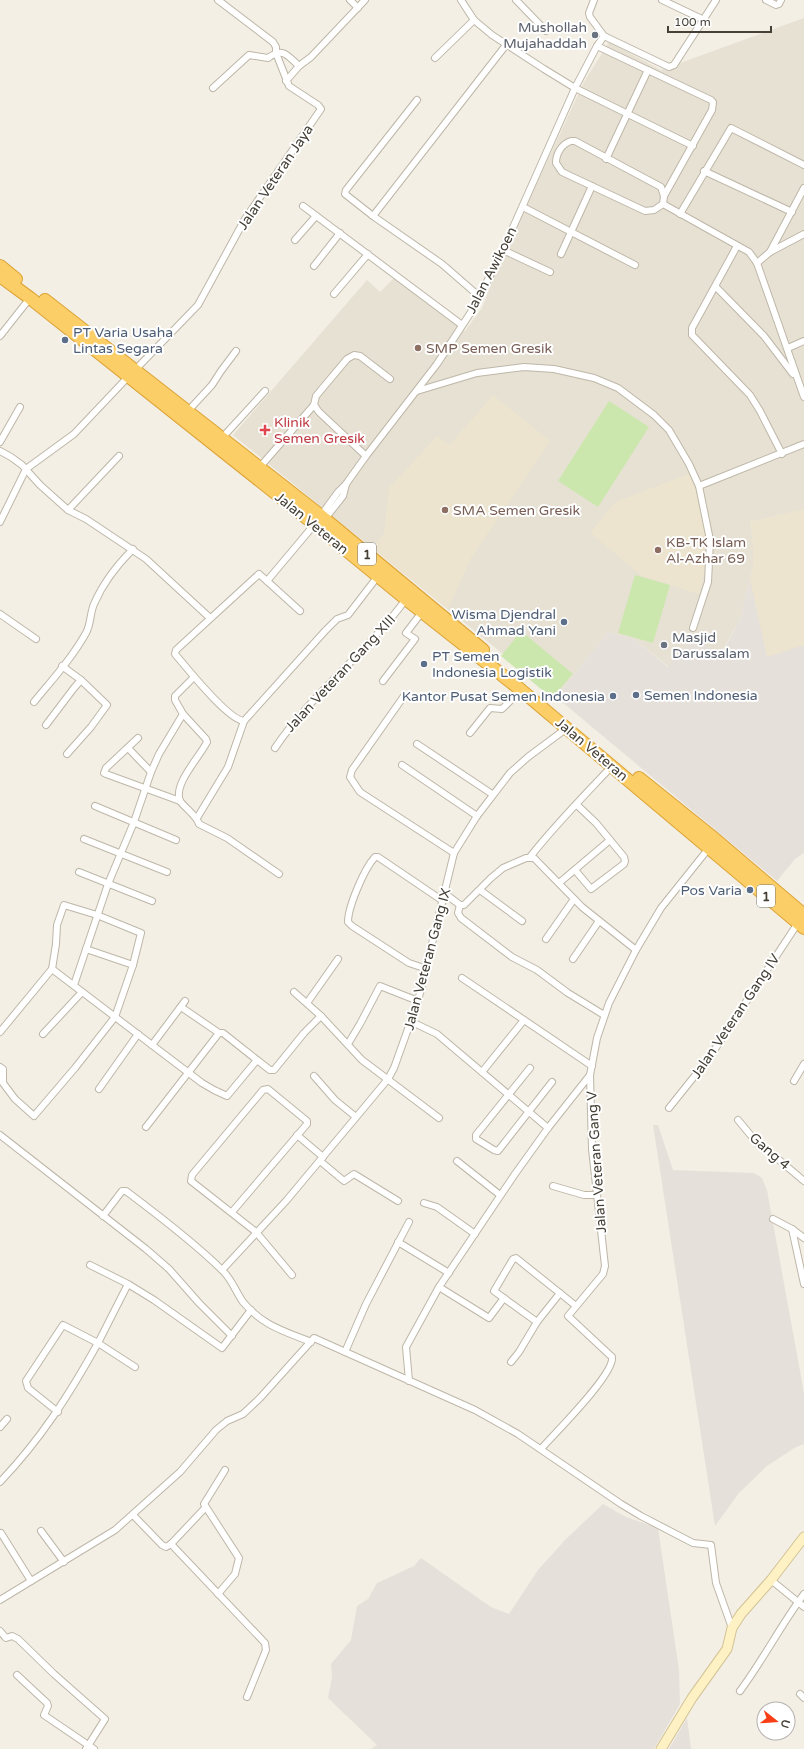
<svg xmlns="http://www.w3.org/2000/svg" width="804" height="1749" font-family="'Varela Round',sans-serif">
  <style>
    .residential { fill: #e6e1d3 }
    .industrial { fill: #e5e0da }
    .education { fill: #ece4cf }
    .green { fill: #cce7ae }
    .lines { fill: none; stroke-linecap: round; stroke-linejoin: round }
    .street-casing { stroke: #beb7a8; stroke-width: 8 }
    .secondary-casing { stroke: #d2c395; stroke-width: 11 }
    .highway-casing { stroke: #dca336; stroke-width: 14 }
    .street { stroke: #fff; stroke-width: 6 }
    .secondary { stroke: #fef1c4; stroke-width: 9 }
    .highway { stroke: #fcce67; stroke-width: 12 }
    .worship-dot { fill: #6b7280; stroke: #fff; stroke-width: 1.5 }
    .service-dot { fill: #5c6f8a; stroke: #fff; stroke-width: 1.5 }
    .education-dot { fill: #8d6e63; stroke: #fff; stroke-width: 1.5 }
    .health-dot { fill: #e0444e; stroke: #fff; stroke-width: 1.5 }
    .labels { text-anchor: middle; stroke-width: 4; stroke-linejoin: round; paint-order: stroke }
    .shield { fill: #fff; stroke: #7d7972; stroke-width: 1 }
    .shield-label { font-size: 13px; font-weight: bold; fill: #453f35 }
    .worship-label { font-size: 14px; fill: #5b616d; stroke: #fff; text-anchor: end }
    .street-label { font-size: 14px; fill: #453f35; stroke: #fff }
    .service-label { font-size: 14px; fill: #4e5e75; stroke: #fff; text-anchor: start }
    .education-label { font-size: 14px; fill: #785e54; stroke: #fff; text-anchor: start }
    .health-label { font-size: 14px; fill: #be3a42; stroke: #fff; text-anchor: start }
  </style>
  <rect width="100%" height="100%" fill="#f3efe5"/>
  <path class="residential" d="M804,18v491l-54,13 3,21v22l-3,14 -10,40 -20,36 -51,12 -34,-27 -27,-8 -52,65 -323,-262 134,-155 13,12 14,-14 71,53 17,-23 14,-37 88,-189 25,-40 52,28z"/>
  <g class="industrial">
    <path d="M804,509v344l-9,6 -18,22 -221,-184 52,-65 27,8 33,27 25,-30 28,18 19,-36 10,-40 3,-14v-21l-3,-22z"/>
    <path d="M653,1125h5l15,45 81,3 8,5 5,12 37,203v51l-8,3 -29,19 -28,27 -24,33z"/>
    <path d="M603,1504l23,13 32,11 21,142 1,34 -26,45h-283l6,-4 -49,-47 4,-21 -1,-13 20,-24 6,-34 11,-7 9,-16 37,-17 7,-8 70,49 18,7 29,-44 27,-30z"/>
    <path d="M687,1718l4,31h-22z"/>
  </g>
  <g class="education">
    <path d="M493,395l57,46 -79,117 -23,51 -76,-61 12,-15 5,-45 48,-52 13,9z"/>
    <path d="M689,474l10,21 7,36 -1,36 -6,27 -57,-18 -52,-43 25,-31z"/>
    <path d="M804,509v136l-37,12 -17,-78 3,-14v-21l-3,-22z"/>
  </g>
  <g class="green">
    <path d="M609,401l40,26 -51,80 -40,-26z"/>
    <path d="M635,575l35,10 -17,58 -35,-10z"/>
    <path d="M521,631l52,43 -21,24 -51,-42z"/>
  </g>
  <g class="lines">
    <defs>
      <g id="street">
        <path d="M350,0l8,8"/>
        <path d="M461,0l13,20 18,15 52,34 31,19 118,58"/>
        <path d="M516,0l30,31"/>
        <path d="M594,0l-5,13 1,4 14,19 65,31 5,-2 42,-65"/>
        <path d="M662,0l40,19"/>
        <path d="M766,0l10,5 3,-1 2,-4"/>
        <path d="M597,46l114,54 2,2 -1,8 -48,86"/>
        <path d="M435,58l39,-38"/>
        <path d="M286,81l13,-15 12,-9 54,-57"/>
        <path d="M213,88l36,-33 19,3c15,-11 19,-3 31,8"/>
        <path d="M417,100l-71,90 -1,4 28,22 69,48 38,33"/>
        <path d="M571,141h4l86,46 3,9 -1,8 -9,6 -9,1 -83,-39 -6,-9c0,-10 6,-19 15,-22z"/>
        <path d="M606,159l42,-89"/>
        <path d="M704,171l88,41"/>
        <path d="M663,204l86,48 8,11 47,134"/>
        <path d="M303,206l159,119"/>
        <path d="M523,207l112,58"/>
        <path d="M680,214l51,-86 73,37"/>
        <path d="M373,216l133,-171"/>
        <path d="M295,240l21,-24"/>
        <path d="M737,246l-45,82v7l58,60 10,16 22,43"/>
        <path d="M503,250l47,22"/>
        <path d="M770,252l34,-64"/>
        <path d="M561,254l31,-68"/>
        <path d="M757,263l13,-11 34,-18"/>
        <path d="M314,266l26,-33"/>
        <path d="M716,287l48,49 29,38"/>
        <path d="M334,294l34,-40"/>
        <path d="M0,336l30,-38"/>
        <path d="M788,348l16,-7"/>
        <path d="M135,370l63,-65 47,-86 76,-110 -3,-4 -29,-19 -13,-33v-6l-3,-5 -55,-42"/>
        <path d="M417,391l60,-18 47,-6 30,2 40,9 24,10 36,27 15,15 20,34 10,22 11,54 -2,42 -15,46"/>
        <path d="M188,411l24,-26 9,-14 15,-20"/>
        <path d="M221,439l44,-48"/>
        <path d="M0,442l20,-35"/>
        <path d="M0,451l11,6 11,8 18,20 28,25 18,9 60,40 64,59"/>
        <path d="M366,456l-47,-44 -5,-7 2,-9 31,-37 7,-4 6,1 30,23"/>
        <path d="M259,468l55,-63"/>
        <path d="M699,486l105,-42"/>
        <path d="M68,510l51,-54"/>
        <path d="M324,520l19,-24 3,-12"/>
        <path d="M0,522l26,-53 48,-35 54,-57"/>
        <path d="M378,576l-30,39 -11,4 -12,12 -81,90c-16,-1 -57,-53 -69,-67l1,-4 83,-76 8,7 47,-56 24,-33 8,-8 20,-28 71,-92 36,-55 30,-59 72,-162 22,-42 7,-10"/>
        <path d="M267,581l33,30"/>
        <path d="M0,614l36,25"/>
        <path d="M62,666l19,14 26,25 -16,22 -24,27"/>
        <path d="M383,681l32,-42 -9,-6 16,-21"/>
        <path d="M404,696l-52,74 -2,7 10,15 94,61"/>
        <path d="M34,702c18,-22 38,-44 52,-69 5,-9 4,-20 8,-29 9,-21 23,-39 39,-55"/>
        <path d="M46,725l28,-37 7,-8"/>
        <path d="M470,733l20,-25 12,1 19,-19"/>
        <path d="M138,738l-32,30 -2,5 2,1 74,27c6,8 16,14 19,23l28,14 52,36"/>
        <path d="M417,744l75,50"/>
        <path d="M128,748l23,24"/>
        <path d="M275,748c37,-55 92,-95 131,-149"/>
        <path d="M402,765l75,51"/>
        <path d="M180,801c-7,-17 19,-43 27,-59l-1,-3 -23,-25"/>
        <path d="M95,806l81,34"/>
        <path d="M197,818l31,-51 16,-46"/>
        <path d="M84,839l83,33"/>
        <path d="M530,857c25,-32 54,-61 82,-91"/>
        <path d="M575,870l16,19 33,-25 1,-3 -1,-4 -28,-34 -19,-18"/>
        <path d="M79,872l73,29"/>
        <path d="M559,883l51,-43"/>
        <path d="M480,890l42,31"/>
        <path d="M444,893l16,12h4l27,-27 12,-10 23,-10h8l48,49 54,43"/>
        <path d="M460,905l-2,8 3,5 51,39 25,13 31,23 36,22"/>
        <path d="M546,939l28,-40"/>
        <path d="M573,959l26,-38"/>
        <path d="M52,969l4,-25 1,-19 7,-20 33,10 44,18 -8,32"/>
        <path d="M427,969l-18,-6 -57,-37 -4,-4c0,-15 16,-53 27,-65h3l65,44"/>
        <path d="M462,978l130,88"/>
        <path d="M74,985l34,-101 26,-62 17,-50 8,-18 24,-40 -8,-14v-4l19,-19"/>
        <path d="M294,992l27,24"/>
        <path d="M307,1003l31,-44"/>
        <path d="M181,1007l38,26"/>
        <path d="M412,1022l25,12 111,94"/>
        <path d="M0,1032l52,-63 150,114 12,7 13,6 30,-36 13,10h4l30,-37 17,-17 41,44 77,58"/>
        <path d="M43,1034l39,-42"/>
        <path d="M348,1044l12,-20 20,-38 38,15"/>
        <path d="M152,1045l33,-44"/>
        <path d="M0,1067l3,2v14l12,16 19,17 41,-48 40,-51 18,-52 -47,-16"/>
        <path d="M530,1068l-54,67v4l18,11 4,1 54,-69"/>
        <path d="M482,1072l42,-52"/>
        <path d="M314,1076l21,24 21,17"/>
        <path d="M794,1081l10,-17"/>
        <path d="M99,1089l39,-55"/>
        <path d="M669,1108l40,-50 89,-135"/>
        <path d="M738,1120l20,24 14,10 32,27"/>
        <path d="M146,1127l73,-94h4l34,27"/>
        <path d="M0,1135l146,114 23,20 30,34 33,33"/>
        <path d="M297,1135l26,22"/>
        <path d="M320,1161l24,20 10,-7 44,27"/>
        <path d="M457,1161l43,34"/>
        <path d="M553,1186l31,9h13"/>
        <path d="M424,1203l13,4 38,27"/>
        <path d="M232,1212l75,-88v-3l-39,-32 -5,1 -71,85 -1,6 65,51 36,43"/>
        <path d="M103,1216l19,-25h4c32,24 69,52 97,80 9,9 13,21 20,31 20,24 41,29 68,40"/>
        <path d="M773,1219l19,10 12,9"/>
        <path d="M792,1229l12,55"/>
        <path d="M398,1242l51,31"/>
        <path d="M90,1265l38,19 26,16 68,48 29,-38"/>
        <path d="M222,1270l64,-69 102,-122 6,-11 24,-67 36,-148 23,-37 33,-43 18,-16 39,-29"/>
        <path d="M439,1287l50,31 15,-20"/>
        <path d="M537,1322l-43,-31 19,-32 3,-1 60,48"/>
        <path d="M345,1352l21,-48 43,-82"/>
        <path d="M511,1362l8,-10 18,-30 23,-29"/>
        <path d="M409,1381l-3,-34 33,-60 76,-113 33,-46 42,-53"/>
        <path d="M58,1412l-30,-24 -2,-7 37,-56 35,18 30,-59"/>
        <path d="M0,1427l7,-8"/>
        <path d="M541,1449c13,-15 74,-75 71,-92l-44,-41 35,-42 2,-8 -13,-117 -2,-74 7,-37 12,-35 27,-53 25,-42 48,-60"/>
        <path d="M0,1482c41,-43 69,-87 98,-139l37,24"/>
        <path d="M133,1515l29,30 4,2 5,-3 34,-36"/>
        <path d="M41,1531l23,31"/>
        <path d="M1,1533l30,48"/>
        <path d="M171,1544l94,99 1,7 -19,47"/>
        <path d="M771,1580l33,27"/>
        <path d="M218,1594l17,-20 4,-16 -35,-54 21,-34"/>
        <path d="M0,1600l115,-70 65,-58 36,-42 11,-9 16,-7 17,-16 54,-60 161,72 43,24 103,70 20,12 52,27 18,2 5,38 16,45"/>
        <path d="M0,1631l6,7 6,-2 6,3 36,35 51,45 -19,30"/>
        <path d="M17,1675l30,28 1,3 -4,9 50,34"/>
        <path d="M740,1691c23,-31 41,-66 64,-97"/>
        <path d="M800,1694l4,4"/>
      </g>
      <path id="secondary" d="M661,1749l31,-51 35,-49 5,-21 9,-14 30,-34 33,-43"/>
      <g id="highway">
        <path d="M0,266l16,13"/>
        <path d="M0,276l30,22 288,229 88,72 115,91 283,238"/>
        <path d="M45,300l275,215 163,135"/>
        <path d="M639,778l77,62 88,75"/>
      </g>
    </defs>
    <use href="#street" class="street-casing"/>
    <use href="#secondary" class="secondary-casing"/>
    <use href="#highway" class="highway-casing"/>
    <use href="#street" class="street"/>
    <use href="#secondary" class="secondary"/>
    <use href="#highway" class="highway"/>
  </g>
  <g class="worship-dot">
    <circle cx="595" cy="35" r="4"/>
    <circle cx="664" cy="645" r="4"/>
  </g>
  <g class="service-dot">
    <circle cx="65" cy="340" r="4"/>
    <circle cx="564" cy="622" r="4"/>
    <circle cx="424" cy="664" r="4"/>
    <circle cx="636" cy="695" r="4"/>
    <circle cx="613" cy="696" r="4"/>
    <circle cx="750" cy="890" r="4"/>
  </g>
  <g class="education-dot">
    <circle cx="418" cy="348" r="4"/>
    <circle cx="445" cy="510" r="4"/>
    <circle cx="658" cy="550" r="4"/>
  </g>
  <path class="health-dot" d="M263 424h4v4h4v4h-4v4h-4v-4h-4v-4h4z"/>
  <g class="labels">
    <g class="shield">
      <rect x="358" y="543" width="18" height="22" rx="3"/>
      <rect x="757" y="885" width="18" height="22" rx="3"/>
    </g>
    <g class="shield-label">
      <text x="367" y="559">1</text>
      <text x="766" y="901">1</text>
    </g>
    <g class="worship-label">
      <text x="587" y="32">Mushollah<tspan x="587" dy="16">Mujahaddah</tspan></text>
      <text x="672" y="642" text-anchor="start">Masjid<tspan x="672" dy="16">Darussalam</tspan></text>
    </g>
    <g class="street-label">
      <text transform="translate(275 177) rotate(-56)" y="5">Jalan Veteran Jaya</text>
      <text transform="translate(491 270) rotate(-63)" y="5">Jalan Awikoen</text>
      <text transform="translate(312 523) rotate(39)" y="5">Jalan Veteran</text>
      <text transform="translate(340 673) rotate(-47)" y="5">Jalan Veteran Gang XIII</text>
      <text transform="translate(592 749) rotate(40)" y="5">Jalan Veteran</text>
      <text transform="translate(427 959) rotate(-75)" y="5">Jalan Veteran Gang IX</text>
      <text transform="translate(735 1016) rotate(-56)" y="5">Jalan Veteran Gang IV</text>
      <text transform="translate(770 1151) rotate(41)" y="5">Gang 4</text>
      <text transform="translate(596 1162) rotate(-94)" y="5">Jalan Veteran Gang V</text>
    </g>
    <g class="service-label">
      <text x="73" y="337">PT Varia Usaha<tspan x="73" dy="16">Lintas Segara</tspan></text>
      <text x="556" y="619" text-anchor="end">Wisma Djendral<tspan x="556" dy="16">Ahmad Yani</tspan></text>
      <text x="432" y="661">PT Semen<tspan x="432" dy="16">Indonesia Logistik</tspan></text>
      <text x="644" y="700">Semen Indonesia</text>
      <text x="605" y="701" text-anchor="end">Kantor Pusat Semen Indonesia</text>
      <text x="742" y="895" text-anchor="end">Pos Varia</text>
    </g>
    <g class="education-label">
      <text x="426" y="353">SMP Semen Gresik</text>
      <text x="453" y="515">SMA Semen Gresik</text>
      <text x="666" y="547">KB-TK Islam<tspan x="666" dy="16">Al-Azhar 69</tspan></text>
    </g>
    <g class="health-label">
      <text x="274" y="427">Klinik<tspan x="274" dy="16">Semen Gresik</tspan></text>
    </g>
  </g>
  <g transform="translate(776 1721) rotate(107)"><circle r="19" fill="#ffffff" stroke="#b5b2ae"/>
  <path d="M0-3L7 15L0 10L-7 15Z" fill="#f83f17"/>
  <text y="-6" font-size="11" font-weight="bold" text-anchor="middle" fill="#453f35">U</text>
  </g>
  <path d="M668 26v6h103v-6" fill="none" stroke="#453f35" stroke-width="2"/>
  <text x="674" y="26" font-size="12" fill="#453f35" stroke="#ffffff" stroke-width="3" paint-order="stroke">100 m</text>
</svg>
